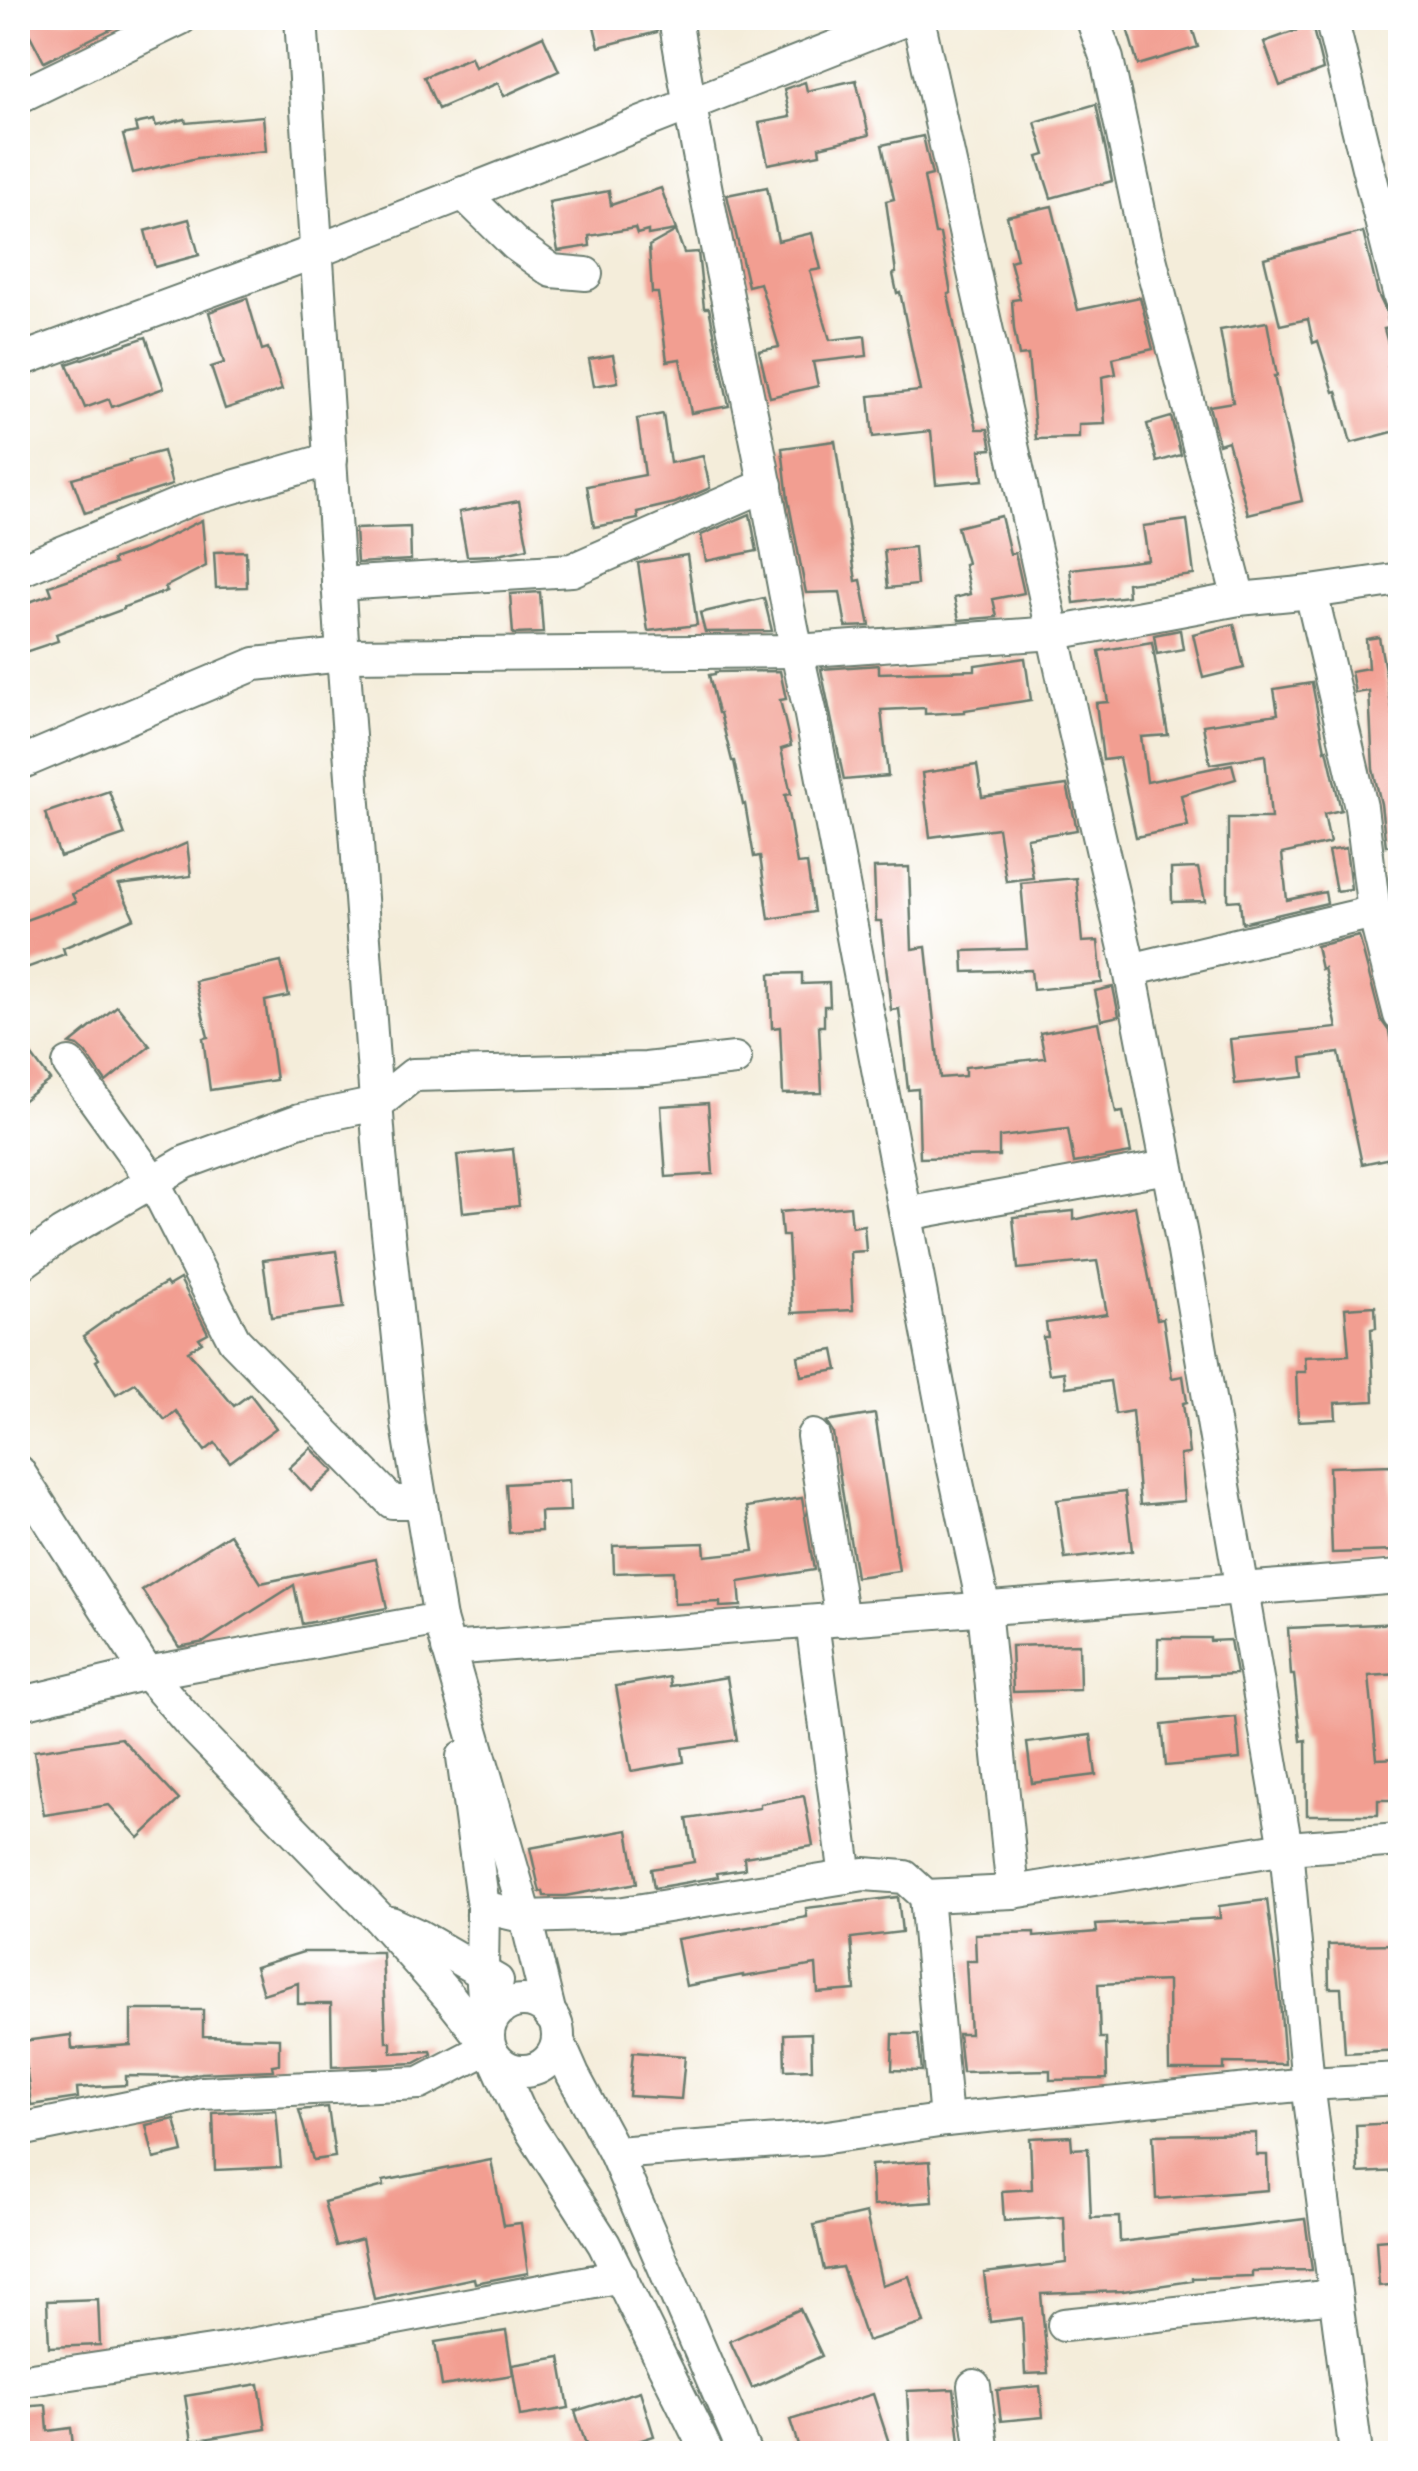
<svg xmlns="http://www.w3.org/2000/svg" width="1418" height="2471" font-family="'Gentium Book Plus',serif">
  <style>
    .building { fill: #f29e91 }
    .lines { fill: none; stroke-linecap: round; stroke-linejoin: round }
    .minor-casing { stroke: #6a7b6e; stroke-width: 36 }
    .minor { stroke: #fff; stroke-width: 32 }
  </style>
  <rect width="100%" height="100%" fill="#fff"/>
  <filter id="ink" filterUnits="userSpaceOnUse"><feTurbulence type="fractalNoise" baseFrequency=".01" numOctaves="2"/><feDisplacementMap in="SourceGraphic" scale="20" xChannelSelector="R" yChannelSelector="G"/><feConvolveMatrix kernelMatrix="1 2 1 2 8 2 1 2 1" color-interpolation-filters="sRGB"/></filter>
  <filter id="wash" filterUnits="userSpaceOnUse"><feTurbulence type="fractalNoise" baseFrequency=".0048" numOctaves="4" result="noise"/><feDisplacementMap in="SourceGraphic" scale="40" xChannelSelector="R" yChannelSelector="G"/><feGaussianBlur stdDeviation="2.25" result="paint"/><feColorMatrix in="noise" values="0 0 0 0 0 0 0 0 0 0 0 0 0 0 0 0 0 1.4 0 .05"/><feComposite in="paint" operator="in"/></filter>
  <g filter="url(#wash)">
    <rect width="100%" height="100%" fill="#f4edda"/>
    <g id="blocks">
      <g class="building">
        <path d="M21,18h112l-89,44z"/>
        <path d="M592,18h64l1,14 -58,15z"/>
        <path d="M1124,18h65l9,29 -60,18z"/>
        <path d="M1312,25l11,45 -43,16 -16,-44z"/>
        <path d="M543,36l16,35 -55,25 -6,-13 -60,26 -14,-32 47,-20 4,10z"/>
        <path d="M856,80l13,55 -50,12 1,7 -52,10 -9,-41 31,-6 -6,-28 21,-7 2,9z"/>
        <path d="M1096,104l16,77 -61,17 -13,-41 7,-2 -10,-33z"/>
        <path d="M263,116l3,35 -69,7 -64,15 -10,-38 14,-3 -2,-8 19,-4 2,6 29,-7 1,4z"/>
        <path d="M923,136l9,39 -8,2 11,57h5l11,59 -3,1 13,64 16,71h11l4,20 -12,1 3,30 -47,4 -5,-53 -58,6 -4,-41 51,-5 -20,-99 -3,1 -4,-19 3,-1 -10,-72 8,-2 -12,-54z"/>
        <path d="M767,187l11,54 34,-8 9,36 -11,2 20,69 35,-4 2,20 -54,6 5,24 -48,11 -11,-46 20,-4 -19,-64 -12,3 -21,-91z"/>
        <path d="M661,188l15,42 -28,5v-4l-11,3 -2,-6 -46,8 1,10 -32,5 -9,-49 60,-11 2,14z"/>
        <path d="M1052,206l26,104 62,-13 13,52 -40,9 3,16 -14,3 3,47 -26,1v13l-43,1 -8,-84 -9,1 -5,-27 -2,-29 8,-1 -10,-38 7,-2 -10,-43z"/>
        <path d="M189,219l10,36 -44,12 -10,-36z"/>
        <path d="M676,231l8,22 14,-1 6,56h5l20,98 -38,7 -11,-54 -13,2 -9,-68h-6l-3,-47z"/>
        <path d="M1363,232l15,62 8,17 3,17 -5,1 10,36 -6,2 12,49v14l-49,13 -14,-52 -3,1 -16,-51 -5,2 -5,-24 -28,6 -16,-67z"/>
        <path d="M247,298l15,52 6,-2 14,42 -57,19 -14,-42 13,-4 -15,-51z"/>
        <path d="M1267,322l10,54h-3l28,125 -54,13 -20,-73 -9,3 -10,-38 24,-4 -13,-72z"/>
        <path d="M146,337l18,51 -52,19 -3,-8 -24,9 -18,-44z"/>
        <path d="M613,355l5,27 -24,4 -5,-27z"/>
        <path d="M663,414l7,49 33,-7 7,32 -35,15 -38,9 1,7 -44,8 -7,-41 58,-11 -8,-56z"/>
        <path d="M1171,417l10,38 -24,7 -10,-38z"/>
        <path d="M835,441l21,140 5,-1 9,46 -24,1 -6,-35 -34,1 -18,-94 -6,-51z"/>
        <path d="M163,451l9,34 -87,28 -13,-35 58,-16 -1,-2z"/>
        <path d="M519,501l9,47 -35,7 -26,1 -8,-44z"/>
        <path d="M750,514l7,37 -51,10 -5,-26z"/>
        <path d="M1001,516l9,38 5,-1 9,40 -31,6 4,18 -38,3 -5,-22 16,-4 -6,-30 3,-1 -10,-36z"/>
        <path d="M202,520l4,46 -41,21 2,4 -43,16v2l-68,25 2,7 -33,11 -7,-22v-24l34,-12 -3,-8 65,-22 -2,-4 32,-11z"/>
        <path d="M1187,520l7,55 -67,8 1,13 -54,7 -4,-34 78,-9 -5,-34z"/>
        <path d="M410,527l1,33 -54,3 -2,-34z"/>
        <path d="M914,547l3,38 -29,3 -4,-38z"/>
        <path d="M246,551l1,36 -31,1 -2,-36z"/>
        <path d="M687,555l10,70 -49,6 -10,-68z"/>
        <path d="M540,592l3,41 -30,1 -3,-40z"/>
        <path d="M764,598l8,33 -67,1 -5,-19z"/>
        <path d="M1234,624l10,44 -41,10 -10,-44z"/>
        <path d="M1180,630l3,19 -26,5 -3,-19z"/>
        <path d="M1379,637l15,83 6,-1v83l-5,1 5,41 -14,2 -5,-42 -8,-35 -4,-78 -14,2 -4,-22 17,-3 -2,-29z"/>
        <path d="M1152,642l16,93 -27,2 6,45 85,-18 4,15 -55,16 7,31 -52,11 -17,-79 -16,2 -7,-57 12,-1 -9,-51z"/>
        <path d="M1025,658l6,42 -66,10v2l-40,2v-6l-44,2 7,66 -44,4 -23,-111 58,-4v8l96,-3v-5z"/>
        <path d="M780,671l6,28 -6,1 11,46 -10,3 10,45 -6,1 12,69 10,-1 7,49 -45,7 -9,-63 -6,1 -9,-53 -2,1 -9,-44h-2l-12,-48h-2l-9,-38 6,-1v-2z"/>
        <path d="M1312,683l13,67 2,-1 14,61 -17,4 6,29 -48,11 5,46 38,-8 2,11 -85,20 -2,-23 -12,1v-83h43l-6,-63 -55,9 -7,-39 75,-11 -4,-25z"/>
        <path d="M977,765l5,32 85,-12 10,45 -50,8 6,40 -27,3 -8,-53 -68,9 -8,-64z"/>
        <path d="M109,791l16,44 -65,22 -15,-44z"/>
        <path d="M187,843l4,33 -72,9 15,33 -71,30 2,6 -47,17v-38l6,-2 -4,-9 56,-20 -4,-8z"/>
        <path d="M1346,848l5,41 -15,2 -8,-40z"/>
        <path d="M909,867l3,82 14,-2 14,131 25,-2v-9l80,-9 -5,-25 58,-11 18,91 7,-1 8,41 -57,10 -6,-34 -69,8v19l-79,2 -2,-69 -10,1 -9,-81 -8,1 -10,-89h-5l-2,-53z"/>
        <path d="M1198,868l7,33 -33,1 -1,-33z"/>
        <path d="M1076,878l6,64 16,-1 4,42 -69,7 -2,-20 -67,2 -1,-21 64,-2 -6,-66z"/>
        <path d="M1359,936l22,84 8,11 11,65v60l-38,8 -23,-111 -37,5 2,19 -69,7 -5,-45 107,-11 -13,-60 -3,1 -5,-23z"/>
        <path d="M281,962l8,34 -24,5 11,79 -66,10 -7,-52 5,-1 -13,-56z"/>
        <path d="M802,973v11l27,-1 1,23h-6v20h-5l3,67 -39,1 -3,-67 -8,1 -2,-54z"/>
        <path d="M1113,987l6,29 -18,4 -6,-29z"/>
        <path d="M117,1006l33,40 -44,36 -21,-30 -7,-6 -8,-2z"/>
        <path d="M18,1037l32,43 -32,24z"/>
        <path d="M708,1103l5,71 -47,3 -5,-71z"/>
        <path d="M513,1149l6,57 -56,6 -6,-57z"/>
        <path d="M850,1206l2,21 12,-2 2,26 -16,1 3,58 -61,3 -4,-77h-6l-2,-24z"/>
        <path d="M1135,1206l22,113 6,-1 9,60 11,-2 4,26 -4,1 6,51 -9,1 4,46 -44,4 -8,-94 -17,3 -5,-33 -44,6 -2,-15 -15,2 -6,-37h5l-2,-14 61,-9 -10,-53 -79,8 -5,-52 61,-6v9z"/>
        <path d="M336,1251l8,57 -73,9 -8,-57z"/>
        <path d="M180,1279l28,54 -9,5 3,4 -14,9 46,55 16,-12 26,34 -46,34 -15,-19 -10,8 -29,-40 -11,9 -30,-37 -19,11 -20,-33 3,-2 -16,-23 31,-22v-1l52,-30 2,3z"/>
        <path d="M1375,1306l1,22 -5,1 3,72 -39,2 1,16 -38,2 -2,-49h10l-1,-15 44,-2 -4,-47z"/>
        <path d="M834,1350l4,20 -37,6 -3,-20z"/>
        <path d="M875,1414l24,157 -43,6 -23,-144 -7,-11z"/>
        <path d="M311,1448l23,23 -23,20 -22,-23z"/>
        <path d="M1392,1465l3,86 -63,2 -3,-86z"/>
        <path d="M569,1480l1,31 -30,1 1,19 -32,2 -3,-49z"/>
        <path d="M1125,1492l7,59 -67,8 -8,-59z"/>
        <path d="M802,1498l12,72 -75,12 2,24 -21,1v-5l-46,2 -1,-33 -59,2 -1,-27 91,-3 1,13 49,-5 -7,-44z"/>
        <path d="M230,1534l31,49 115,-24 11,49 -85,16 -8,-39 -90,57 -25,5 -37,-57z"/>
        <path d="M1400,1623v51l-31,2 8,83 23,-1v42h-22v15h-71l-1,-75 -5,1 -7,-66h-3l-3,-47z"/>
        <path d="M1158,1638h52v3l20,-1 6,34 -78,3z"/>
        <path d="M1079,1644l1,46 -67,2 -2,-46z"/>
        <path d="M670,1677l1,9 56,-9 10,63 -55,8 2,14 -53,9 -15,-85z"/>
        <path d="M1236,1717l4,42 -74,7 -4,-41z"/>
        <path d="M1091,1735l5,40 -64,8 -5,-40z"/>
        <path d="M121,1738l58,62 -40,38 -30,-33 -65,10 -10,-64z"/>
        <path d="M804,1796l9,50 -69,11 1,12 -28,4 1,4 -64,11 -3,-19 43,-7 -7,-43 73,-11v-4z"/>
        <path d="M628,1830l9,53 -72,13h-21l-1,-5 -3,1 -10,-44z"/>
        <path d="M898,1897l4,35 -51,6 4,52 -37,3 -2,-28 -73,12v-2l-57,11 -9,-47 130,-22 -1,-9z"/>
        <path d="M1267,1900l13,100 5,64 -61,-1v7h-55l-1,-89 -70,3 2,54h6l1,41 -57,1v-10l-88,2 -4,-38h12l-4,-73h10l-1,-27 59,-2v5l63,-5 -1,-7 124,-7 -1,-12z"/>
        <path d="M1400,1944v106l-55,3 -4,-65h-12l-1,-43z"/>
        <path d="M303,1952h79l4,90h5v11l40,-2 1,3 -17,9 -83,4 -1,-63h-33v-21l-35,11 -8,-27z"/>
        <path d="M131,2010h72v26l76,2v26l-7,1 1,5 -72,3 -19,4 -56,-1v9l-49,3 1,10 -47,7 -8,-64 48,-6 1,14 59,-4z"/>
        <path d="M811,2033l1,36 -27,1 -1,-36z"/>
        <path d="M893,2034h25l4,37 -30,-1z"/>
        <path d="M633,2052l52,4 -4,43 -52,-3z"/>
        <path d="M328,2107l7,50 -22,3 -14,-50z"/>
        <path d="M276,2110l5,57 -66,3 -2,-57z"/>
        <path d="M175,2119l8,33 -29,7 -8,-34z"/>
        <path d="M1400,2123v48l-42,2 -2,-48z"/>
        <path d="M1256,2133v22h11l1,35 -112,9 -3,-64z"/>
        <path d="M1071,2136l1,13 16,-1 3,70 28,-1 1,25 185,-23 7,51 -60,1v5l-60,2v3l-69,10 -82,3 7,79 -23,1 -3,-56 -32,4 -6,-49 82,-10 -2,-46 -60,4 -2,-30 30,-2 -2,-51z"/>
        <path d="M491,2160l13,65 17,-2 7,50 -53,10 -1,-5 -100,21 -12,-60 -26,7 -12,-44 60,-16 -1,-5z"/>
        <path d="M930,2161l3,41 -60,4 -2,-41z"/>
        <path d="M866,2213l16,72 27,-9 15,47 -57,18 -25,-74 -18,3 -10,-45z"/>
        <path d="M1400,2238v46l-21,2 -3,-46z"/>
        <path d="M98,2299l2,46 -51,2 -2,-46z"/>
        <path d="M800,2309l22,47 -70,32 -22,-47z"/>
        <path d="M506,2331l7,44 -71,11 -7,-44z"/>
        <path d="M560,2357l9,51 -49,8 -8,-51z"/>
        <path d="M259,2384l7,45 -74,12 -7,-45z"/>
        <path d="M1040,2386l3,31 -42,4 -4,-31z"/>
        <path d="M954,2389l6,53 -50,3 -3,-54z"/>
        <path d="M640,2391l14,45 -56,18h-9l-14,-43z"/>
        <path d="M873,2394l17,52 -23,8h-66l-11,-34z"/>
        <path d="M46,2405l2,26 23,-3 3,26h-52l-3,-47z"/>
      </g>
    </g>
  </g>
  <g filter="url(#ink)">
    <use href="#blocks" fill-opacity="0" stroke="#6a7b6e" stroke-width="2.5"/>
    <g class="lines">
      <defs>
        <g id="minor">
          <path d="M301,18l42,637 37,500 28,270 32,194 86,298 24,98"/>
          <path d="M675,18c23,142 53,283 82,424 18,89 31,179 53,268l142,749 32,150 29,283"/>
          <path d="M918,18l156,709 56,243 53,276 103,602 22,236 48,370"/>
          <path d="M1092,18l15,41 38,180 94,360"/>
          <path d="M1331,18l69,279"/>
          <path d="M18,97l163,-79"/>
          <path d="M463,193l53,52 36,26 34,3"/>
          <path d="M18,361l299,-110 592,-233"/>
          <path d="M18,571l173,-72 140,-40"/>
          <path d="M338,584l234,-14 194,-85"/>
          <path d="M1311,592l50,215 13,105 26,103"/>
          <path d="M18,764l237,-100 88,-9 453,-4 259,-18 184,-34 72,-7 89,-13"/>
          <path d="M1130,970l244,-58"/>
          <path d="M69,1064l84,117 81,159 158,162h29"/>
          <path d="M906,1214l261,-47"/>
          <path d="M18,1266l44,-32 124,-72 114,-42 77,-16 36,-29 233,-6 89,-10"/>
          <path d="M813,1436l29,184"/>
          <path d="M18,1471l129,202 43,50 188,194 73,82 37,47"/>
          <path d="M812,1622l34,255"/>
          <path d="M448,1649l952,-72"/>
          <path d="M18,1704l129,-31 293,-54"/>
          <path d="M463,1757l20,150 -1,64 5,61"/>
          <path d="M926,1896l20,224"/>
          <path d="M483,1907l43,10 92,-3 246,-40 41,3 21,19 87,-4 273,-44 114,-8"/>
          <path d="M391,1923l28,13 78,45"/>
          <circle cx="523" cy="2036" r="35"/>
          <path d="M558,2041l15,34 42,78 130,301"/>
          <path d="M495,2058l24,53 85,133 104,210"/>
          <path d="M20,2130l182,-37 218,-10 69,-36"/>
          <path d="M615,2153l205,-15 126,-18 362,-36 92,-5"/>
          <path d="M1064,2325l271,-29"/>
          <path d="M18,2381l207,-31 396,-74"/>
          <path d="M974,2386l9,68"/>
        </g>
      </defs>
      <use href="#minor" class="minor-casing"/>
      <use href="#minor" class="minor"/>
    </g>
  </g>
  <rect width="1418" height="2471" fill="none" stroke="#fff" stroke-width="60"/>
</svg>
